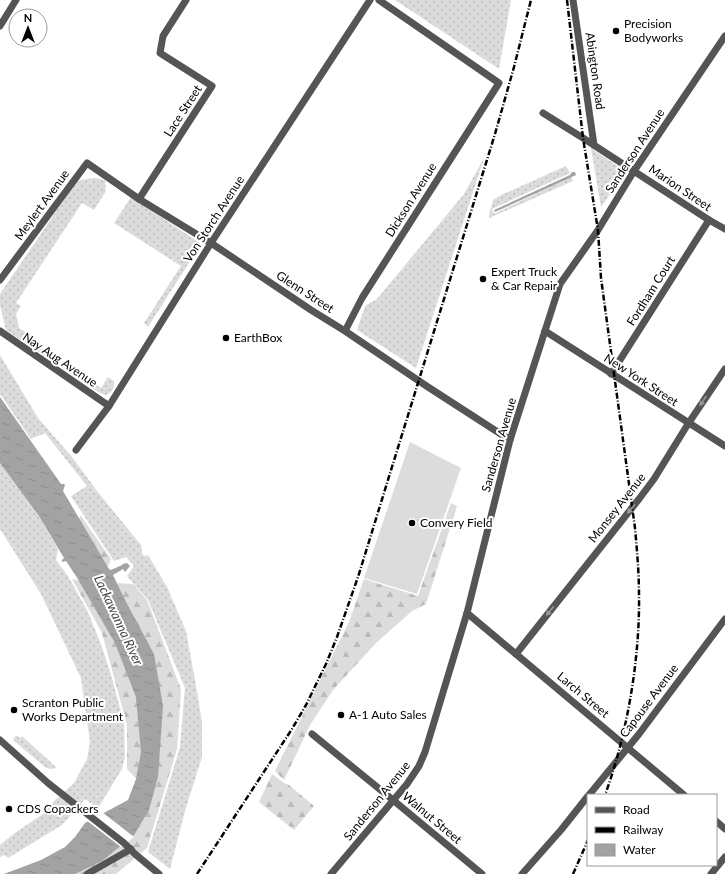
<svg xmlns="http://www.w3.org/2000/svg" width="725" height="874" font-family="Lato,sans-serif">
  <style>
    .grass { fill: url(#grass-dots) }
    .forest { fill: url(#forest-firs) }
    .pitch { fill: #dcdcdc }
    .water { fill: url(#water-ripples) }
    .pier { fill: #fff }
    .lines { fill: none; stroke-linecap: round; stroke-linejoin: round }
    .minor { stroke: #555; stroke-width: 7 }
    .rail { stroke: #000; stroke-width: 2.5; stroke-dasharray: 6 2 1 2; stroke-linecap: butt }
    .oneway { fill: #999 }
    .poi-dot { fill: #000; stroke: #fff; stroke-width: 1.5 }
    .labels { text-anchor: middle; stroke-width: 4; stroke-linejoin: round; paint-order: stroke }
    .poi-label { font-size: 12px; fill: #000; stroke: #fff; text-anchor: start }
    .street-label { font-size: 12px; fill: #000; stroke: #fff }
    .water-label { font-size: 13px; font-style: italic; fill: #444; stroke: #fff }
  </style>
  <defs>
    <pattern id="grass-dots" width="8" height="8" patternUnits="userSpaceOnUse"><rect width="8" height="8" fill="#dcdcdc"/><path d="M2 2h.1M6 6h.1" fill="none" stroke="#bbb" stroke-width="1.8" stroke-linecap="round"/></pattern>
    <pattern id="forest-firs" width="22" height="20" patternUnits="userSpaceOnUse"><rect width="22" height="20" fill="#dcdcdc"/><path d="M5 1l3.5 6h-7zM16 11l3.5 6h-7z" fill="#bbb"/></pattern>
    <pattern id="water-ripples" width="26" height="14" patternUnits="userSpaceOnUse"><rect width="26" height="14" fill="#a3a3a3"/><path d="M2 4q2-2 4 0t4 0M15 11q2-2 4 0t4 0" fill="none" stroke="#8b8b8b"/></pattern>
  </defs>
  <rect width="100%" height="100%" fill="#fff"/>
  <g class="grass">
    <path d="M395,0h116l-12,69z"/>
    <path d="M591,148l35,24 -25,35z"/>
    <path d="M484,158l-68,210 -59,-38 8,-24 12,-7 87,-105z"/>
    <path d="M566,166l4,7 -78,36 2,5 77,-37 2,4 -84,37v-3l4,-15 6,-4z"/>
    <path d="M94,178l11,2 1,11 -12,19 -12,-7 -66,100 5,3 -5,8 3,14 7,4 -3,5 78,51 7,-11 6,4c0,7 -1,11 -8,14l-6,-2 -94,-63 -6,-25v-11l74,-109 6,-5z"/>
    <path d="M131,197l70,47 -53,83 -4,-4 37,-57 -67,-43z"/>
    <path d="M0,355l38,63 34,39 25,34 44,54c2,5 -1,9 4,11l3,-1 19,32 19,44 9,49 7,42v35l-17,54 -15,58 -22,-17 32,-105 5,-59 -37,-88 -21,-24 7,-10 -8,-9 -12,4 -43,-65 16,-10 -42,-53 -14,6 -31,-45z"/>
    <path d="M0,463l39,53 19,33 -2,11 12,16 20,36 14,35 10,31 12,45 1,34 -3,12 -24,39 -13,-9 -23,26 -54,33 -3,-3 -5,2v-12l12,-10 31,-21 12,-14 19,-17 13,-24 3,-17 -9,-64 -40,-84 -41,-65z"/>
    <path d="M16,735l4,3 2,-2 35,32 -7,1 -5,-2 -32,-27z"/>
  </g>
  <g class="forest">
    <path d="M451,503l6,3 -31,98 -14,7 -37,33 -42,46 -23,35 -26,55 -9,-9 74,-149 15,-43 54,17z"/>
    <path d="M81,516l30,43 -3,8 -32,-45z"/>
    <path d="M72,579l8,2 53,3 14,16 34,89 -4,60 -30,99 -31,26h-50l79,-86 -18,-19v-44l-25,-92z"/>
    <path d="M272,774l12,9 5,2 25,21 -20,24 -35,-28z"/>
  </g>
  <path class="pitch" d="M410,442l51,26 -44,126 -53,-16z"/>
  <g class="water">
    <path d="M572,172h3l1,3 -81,37 -1,-2 76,-35z"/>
    <path d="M0,397l61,87h3l1,1 -2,6 46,78 2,1 11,-5 1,-1 4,-1 3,3 -5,6 -2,-3 -10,6 12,25 29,54 9,52 -5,71 -9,33 -15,25 -32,26 -27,13h-71l37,-14 24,-13 10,-10 10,-14 43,-23 8,-21 5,-27 -5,-55 -21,-54 -39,-67 -10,-15 -4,1v-2l2,-2 -25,-42 -39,-53z"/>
  </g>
  <path class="pier" d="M102,812l32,25 -13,10 -35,-27z"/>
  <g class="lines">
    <g class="minor">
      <path d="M573,0l21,145"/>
      <path d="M0,26l16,-26"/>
      <path d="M543,113l40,25 126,82 16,9"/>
      <path d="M139,199l73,-113 -52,-33 3,-17 23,-36"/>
      <path d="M0,280l87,-117 52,36 72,44 100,67 34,21 83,56 82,53"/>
      <path d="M0,331l109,75"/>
      <path d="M345,331l17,-33 137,-215 -120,-83"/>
      <path d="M545,331l180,115"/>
      <path d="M611,374l98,-154"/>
      <path d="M76,450l33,-44 102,-163 159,-243"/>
      <path d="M467,613l217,182"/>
      <path d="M516,654l123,-155 15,-20 34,-55 37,-55"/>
      <path d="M312,734l81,66 89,74"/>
      <path d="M0,740l48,43 76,60 11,11 24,20"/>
      <path d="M589,795l50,-61 86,-115"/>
      <path d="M716,821l9,8"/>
      <path d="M87,874l44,-25"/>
      <path d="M331,874l76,-90 12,-18 6,-14 42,-139 43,-173 50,-156 38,-54 36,-59 91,-135"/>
      <path d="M522,874l39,-44 27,-34"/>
      <path d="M711,874l14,-17"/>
    </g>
    <g class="rail">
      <path d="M567,0l16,138 15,92 3,48 34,250c2,22 4,45 4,67 1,64 -12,140 -34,200"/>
      <path d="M197,874l95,-145 14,-24 20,-41 11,-27 21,-60 137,-443 19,-67 17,-67"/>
      <path d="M573,874l15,-34"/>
    </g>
  </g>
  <defs><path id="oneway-solid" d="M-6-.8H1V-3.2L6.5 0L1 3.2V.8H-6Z"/></defs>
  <g class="oneway">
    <use href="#oneway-solid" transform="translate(703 401) rotate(124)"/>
    <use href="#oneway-solid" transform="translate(631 509) rotate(129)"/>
    <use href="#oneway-solid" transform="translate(550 611) rotate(128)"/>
  </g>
  <g class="poi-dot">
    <circle cx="616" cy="31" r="4"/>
    <circle cx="483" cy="279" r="4"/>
    <circle cx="226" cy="338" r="4"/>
    <circle cx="412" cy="523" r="4"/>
    <circle cx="14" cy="710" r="4"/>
    <circle cx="341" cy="715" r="4"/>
    <circle cx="9" cy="809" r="4"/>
  </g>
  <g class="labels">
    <g class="poi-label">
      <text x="624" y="28">Precision<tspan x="624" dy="14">Bodyworks</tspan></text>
      <text x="491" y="276">Expert Truck<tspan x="491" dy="14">&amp; Car Repair</tspan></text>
      <text x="234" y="342">EarthBox</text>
      <text x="420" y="527">Convery Field</text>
      <text x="22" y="707">Scranton Public<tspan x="22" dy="14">Works Department</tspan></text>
      <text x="349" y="719">A-1 Auto Sales</text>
      <text x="17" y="813">CDS Copackers</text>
    </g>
    <g class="street-label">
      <text transform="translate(595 71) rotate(82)" y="4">Abington Road</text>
      <text transform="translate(183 111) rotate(-57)" y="4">Lace Street</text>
      <text transform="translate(635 151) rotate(-57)" y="4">Sanderson Avenue</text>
      <text transform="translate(680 188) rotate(34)" y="4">Marion Street</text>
      <text transform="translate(411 200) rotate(-58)" y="4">Dickson Avenue</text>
      <text transform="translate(42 205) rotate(-54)" y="4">Meylert Avenue</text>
      <text transform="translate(214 219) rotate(-57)" y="4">Von Storch Avenue</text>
      <text transform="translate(651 291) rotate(-58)" y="4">Fordham Court</text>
      <text transform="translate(305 292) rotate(33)" y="4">Glenn Street</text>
      <text transform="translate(60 360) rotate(34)" y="4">Nay Aug Avenue</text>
      <text transform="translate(641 380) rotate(33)" y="4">New York Street</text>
      <text transform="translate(499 445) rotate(-74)" y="4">Sanderson Avenue</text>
      <text transform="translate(617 508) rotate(-52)" y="4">Monsey Avenue</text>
      <text transform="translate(583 695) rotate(40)" y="4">Larch Street</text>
      <text transform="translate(649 701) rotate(-53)" y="4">Capouse Avenue</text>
      <text transform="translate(377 801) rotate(-51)" y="4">Sanderson Avenue</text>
      <text transform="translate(432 818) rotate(40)" y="4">Walnut Street</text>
    </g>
    <g class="water-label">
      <text transform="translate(119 620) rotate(65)" y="5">Lackawanna River</text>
    </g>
  </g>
  <rect x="587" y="794" width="130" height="72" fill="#ffffff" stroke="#999999"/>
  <rect x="595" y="807" width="20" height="6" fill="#555555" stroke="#999999"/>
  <text x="623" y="814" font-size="12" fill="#000000">Road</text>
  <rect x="595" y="827" width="20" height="6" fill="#000000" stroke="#999999"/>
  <text x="623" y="834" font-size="12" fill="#000000">Railway</text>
  <rect x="595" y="844" width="20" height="12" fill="url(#water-ripples)" stroke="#999999"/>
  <text x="623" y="854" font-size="12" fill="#000000">Water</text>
  <g transform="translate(28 28)"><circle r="19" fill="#ffffff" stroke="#999999"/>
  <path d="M0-3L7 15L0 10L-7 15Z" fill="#000000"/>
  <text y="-6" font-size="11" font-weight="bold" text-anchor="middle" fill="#000000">N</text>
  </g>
</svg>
